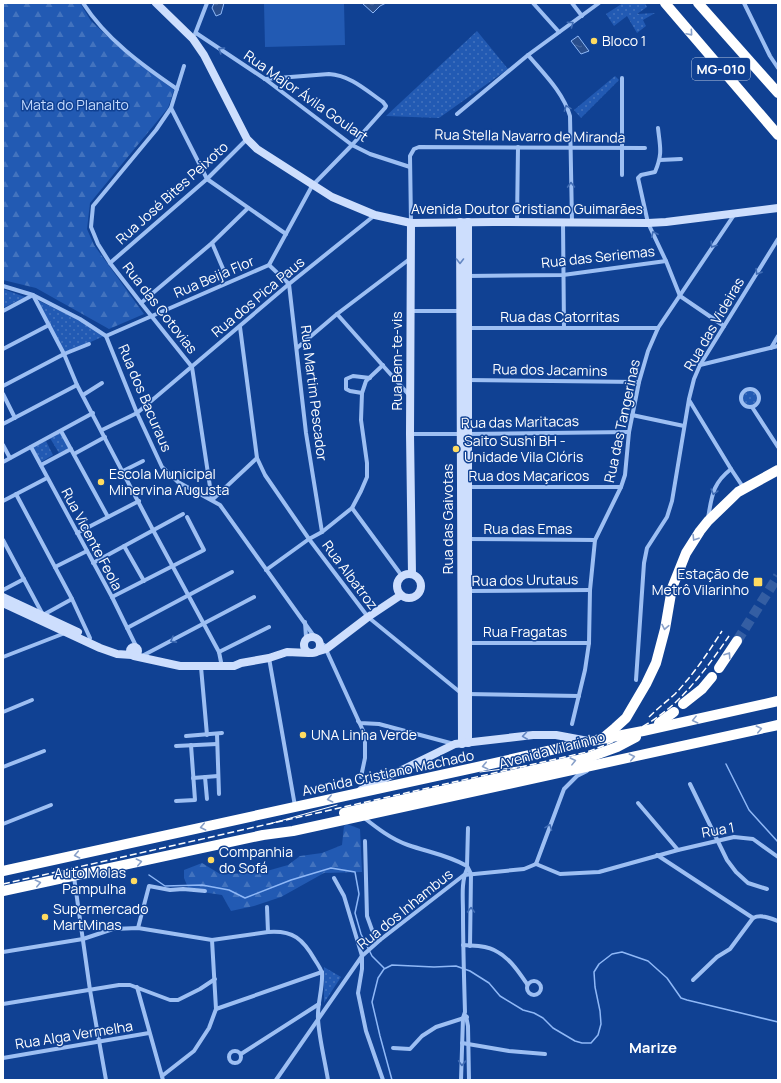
<svg xmlns="http://www.w3.org/2000/svg" width="781" height="1083" font-family="Manrope,sans-serif">
  <style>
    .grass { fill: url(#grass-dots) }
    .forest { fill: url(#forest-firs) }
    .garden { fill: #225ab3 }
    .water { fill: url(#water-ripples); stroke: #8fb8f7 }
    .lines { fill: none; stroke-linecap: round; stroke-linejoin: round }
    .stream { stroke: #8fb8f7; stroke-width: 1.5 }
    .highway-tunnel { stroke: #345ea3; stroke-width: 10; stroke-dasharray: 10 5; stroke-linecap: butt }
    .street { stroke: #9dbff3; stroke-width: 4 }
    .secondary { stroke: #cddefd; stroke-width: 8 }
    .highway { stroke: #fff; stroke-width: 10 }
    .tram { stroke: #fff; stroke-width: 1 }
    .rail { stroke: #fff; stroke-width: 1.5; stroke-dasharray: 7 3; stroke-linecap: butt }
    .oneway { stroke: #416db5 }
    .oneway2 { stroke: #88a0c9 }
    .oneway3 { stroke: #6588c3 }
    .poi-dot { fill: #ffdb60; stroke: #104193; stroke-width: 1.5 }
    .labels { text-anchor: middle; stroke-width: 3; stroke-linejoin: round; paint-order: stroke }
    .shield { fill: #104193; stroke: #b7c6df; stroke-width: 1 }
    .shield-label { font-size: 13px; font-weight: bold; fill: #fff }
    .poi-label { font-size: 14px; fill: #fff; stroke: #104193; text-anchor: start }
    .street-label { font-size: 14px; fill: #fff; stroke: #104193 }
    .park-label { font-size: 14px; fill: #c5dbfe; stroke: #104193 }
    .neighbourhood-label { font-size: 15px; font-weight: bold; fill: #fff; stroke: #104193 }
  </style>
  <defs>
    <pattern id="grass-dots" width="8" height="8" patternUnits="userSpaceOnUse"><rect width="8" height="8" fill="#225ab3"/><path d="M2 2h.1M6 6h.1" fill="none" stroke="#4373be" stroke-width="1.8" stroke-linecap="round"/></pattern>
    <pattern id="forest-firs" width="22" height="20" patternUnits="userSpaceOnUse"><rect width="22" height="20" fill="#225ab3"/><path d="M5 1l3.5 6h-7zM16 11l3.5 6h-7z" fill="#4373be"/></pattern>
    <pattern id="water-ripples" width="26" height="14" patternUnits="userSpaceOnUse"><rect width="26" height="14" fill="#294d8b"/><path d="M2 4q2-2 4 0t4 0M15 11q2-2 4 0t4 0" fill="none" stroke="#49689c"/></pattern>
  </defs>
  <rect width="100%" height="100%" fill="#104193"/>
  <g class="grass">
    <path d="M623,3h22l2,4 -10,7 18,-1 -12,7 3,6 -9,7 -10,-17 -13,10 -8,-12z"/>
    <path d="M477,31l31,38 -69,49 -53,-2z"/>
    <path d="M615,76l4,4 -38,38 -7,-8z"/>
    <path d="M3,289l22,8 -22,11z"/>
    <path d="M37,300l42,20 25,16 -40,18z"/>
    <circle cx="750" cy="398" r="7"/>
    <path d="M61,432l8,16 -10,5 -9,-15z"/>
    <path d="M46,441l7,14 -12,7 -8,-15z"/>
    <path d="M324,967l17,10 -17,26z"/>
  </g>
  <g class="forest">
    <path d="M7,3h73l11,18 38,35 45,34 -6,18 -78,95 -3,26 7,16 50,69 -35,15 -73,-41 -33,-8v-276z"/>
    <path d="M347,824l13,5 2,43 -38,1 -43,24 -27,9 -23,5 -9,-16 -33,-5 -5,-12v-8l18,-7 18,11 40,-1 28,-8 12,-9 22,-3 20,-8 2,-19z"/>
  </g>
  <path class="garden" d="M264,3h80l1,42 -80,2z"/>
  <g class="water">
    <path d="M214,3h10l-3,11 -5,2 -4,-8z"/>
    <path d="M362,3h24l-6,3 -7,7z"/>
    <path d="M578,36l11,15 -8,3 -10,-13z"/>
  </g>
  <g class="lines">
    <g class="stream">
      <path d="M726,764l23,46 29,32"/>
      <path d="M149,875l16,11 37,-1 27,5 16,8 46,-18 40,-12 24,4 4,22 -4,19 6,21 11,22 12,12"/>
      <path d="M392,1080l-12,-44 -8,-34 6,-24 6,-9 8,-4 42,2 22,-1 14,5 19,12 11,13 23,14 11,3 9,5 10,10 22,13 7,2h9l7,-8 3,-11 -1,-13 -5,-24 -1,-15 5,-8 13,-10 10,-2 26,9 19,17 14,20 6,2 91,22"/>
    </g>
    <path class="highway-tunnel" d="M737,641l41,-65"/>
    <g class="street">
      <path d="M83,3c23,36 59,62 94,86"/>
      <path d="M533,3l26,29"/>
      <path d="M572,3l10,13"/>
      <path d="M744,3l26,53 8,12"/>
      <path d="M196,33l69,46 87,66 18,9 40,13"/>
      <path d="M195,34l12,-31"/>
      <path d="M528,55c16,19 35,37 42,61l2,106"/>
      <path d="M184,66l-13,42 -15,22 -63,76 -2,21 7,17 12,19 31,40 51,64 20,133"/>
      <path d="M622,78v97"/>
      <path d="M171,108l36,71 79,55"/>
      <path d="M457,114l71,-59 71,-52"/>
      <path d="M658,128c2,19 5,25 -3,44l-14,3 -3,3 10,45 18,38 14,35"/>
      <path d="M660,160l21,-1"/>
      <path d="M517,222l1,-75"/>
      <path d="M563,222l1,106"/>
      <path d="M411,223l-1,-67 4,-7 5,-2 226,1"/>
      <path d="M212,243l12,28"/>
      <path d="M110,263l97,-84 40,-40"/>
      <path d="M269,265l20,19 17,149 16,99"/>
      <path d="M467,276l96,-1 103,-14"/>
      <path d="M3,286l30,9 47,24 26,17 31,77 25,54 16,15 42,23 96,134"/>
      <path d="M680,296l44,30"/>
      <path d="M141,303l71,-60 36,-35"/>
      <path d="M3,311l30,-16 31,59 13,31 76,145 66,122 2,10"/>
      <path d="M411,311h49"/>
      <path d="M337,314l72,81"/>
      <path d="M240,327l17,131 8,17 44,64 59,78 93,76"/>
      <path d="M467,328h191"/>
      <path d="M106,336l163,-71 43,-79 40,-41 33,-37 1,-2 -3,-4c-16,-11 -33,-27 -54,-28l-64,5"/>
      <path d="M297,348l40,-34 74,-56"/>
      <path d="M771,348l7,-12"/>
      <path d="M3,349l46,-24"/>
      <path d="M700,365l78,-19"/>
      <path d="M467,380l172,2"/>
      <path d="M3,386l61,-32 25,-10"/>
      <circle cx="750" cy="398" r="9"/>
      <path d="M362,393l-12,-2 -4,-2v-10l7,-3 17,2"/>
      <path d="M3,394l12,24"/>
      <path d="M83,395l19,-12"/>
      <path d="M689,400l42,69 12,18"/>
      <path d="M752,407l26,40"/>
      <path d="M632,415l52,11"/>
      <path d="M3,424l74,-39"/>
      <path d="M102,430l35,-17 152,-129 86,-69"/>
      <path d="M61,431l47,86"/>
      <path d="M410,434h51"/>
      <path d="M467,434l162,-2"/>
      <path d="M3,445l7,13"/>
      <path d="M31,447l81,150 25,51"/>
      <path d="M74,454l31,-17"/>
      <path d="M3,462l90,-49"/>
      <path d="M41,465l30,-16"/>
      <path d="M123,471l20,-10"/>
      <path d="M467,487h154"/>
      <path d="M16,494l56,105 18,39 -2,5"/>
      <path d="M212,500l45,-42"/>
      <path d="M3,501l44,-23"/>
      <path d="M352,508l50,68"/>
      <path d="M708,518c4,-22 4,-34 23,-49"/>
      <path d="M77,533l62,-32"/>
      <path d="M467,539l128,1"/>
      <path d="M3,540l40,75 29,-16"/>
      <path d="M124,546l20,35"/>
      <path d="M93,563l90,-49"/>
      <path d="M55,567l32,-16"/>
      <path d="M266,570l43,-31 13,-7 30,-24 9,-17 6,-14v-14l-6,-43 1,-27 4,-12 17,-16"/>
      <path d="M3,590l21,-11"/>
      <path d="M468,591l122,-1"/>
      <path d="M112,597l92,-47 -17,-33"/>
      <path d="M305,622l1,15 -1,3"/>
      <path d="M127,628l105,-56"/>
      <path d="M467,643h122"/>
      <path d="M324,645l41,90v23l-4,19"/>
      <path d="M219,652l50,-25"/>
      <path d="M142,656l112,-59"/>
      <path d="M3,657l62,-24"/>
      <path d="M269,658l26,148"/>
      <path d="M201,667l6,68"/>
      <path d="M636,680l8,-117 3,-15 20,-31 5,-16 17,-102 5,-20 6,-14 78,-126"/>
      <path d="M467,694l112,2"/>
      <path d="M3,712l29,-12"/>
      <path d="M358,721l2,2 19,1 75,20"/>
      <path d="M572,724l13,-54 4,-27 1,-53 5,-50 26,-53 4,-12 4,-43 10,-50 9,-31 10,-23 76,-113"/>
      <path d="M217,734l2,60"/>
      <path d="M186,736l36,-3"/>
      <path d="M176,746l41,-2"/>
      <path d="M3,767l41,-16"/>
      <path d="M205,777l2,22"/>
      <path d="M193,778l25,-2"/>
      <path d="M690,784l37,76 9,12 12,11 19,6"/>
      <path d="M176,801l19,-1 -4,-55"/>
      <path d="M638,803l40,47"/>
      <path d="M363,817c14,11 28,22 45,28 20,7 40,10 59,21"/>
      <path d="M3,824l48,-19"/>
      <path d="M468,828l-1,38 4,8 -1,72"/>
      <path d="M365,841l2,75 5,14 8,10"/>
      <path d="M657,855l96,63c8,-4 17,0 25,3"/>
      <path d="M536,864l24,10 39,-2 79,-22 56,-13 19,2 25,18"/>
      <path d="M536,864l28,-75 13,-13 10,-5"/>
      <path d="M74,877l16,113 16,90"/>
      <path d="M334,878l10,18 18,60v13l-4,24 8,38 17,49"/>
      <path d="M267,907l1,25"/>
      <path d="M138,928l11,-42 21,4 13,-1 22,2"/>
      <path d="M463,945c10,1 22,0 31,5 15,7 24,21 33,34"/>
      <path d="M3,952l80,-13 30,-10 25,-1 74,12 56,-8c25,-2 35,7 47,28 2,3 6,9 7,13 1,15 -5,31 -4,46 1,19 7,42 10,61"/>
      <path d="M693,980l24,-23 13,-8 23,-31"/>
      <circle cx="534" cy="988" r="7"/>
      <path d="M137,987l26,93"/>
      <path d="M3,1004l116,-19h11l40,15h8l22,-11 15,-10"/>
      <path d="M216,1009l106,-37"/>
      <path d="M466,1016l2,10 1,54"/>
      <path d="M462,1043l47,8 36,3"/>
      <path d="M393,1048l17,1 12,-13 14,-9 31,-10"/>
      <circle cx="235" cy="1057" r="6"/>
      <path d="M241,1054l78,-50"/>
      <path d="M3,1058l146,-25"/>
      <path d="M162,1076l32,-25 15,-23 7,-19 -4,-69"/>
      <path d="M276,1080l86,-124 18,-16 84,-65 60,-6 12,-5"/>
      <path d="M461,1080l2,-62 2,-6c-1,-34 -2,-67 -2,-100 0,-14 -2,-30 4,-43"/>
    </g>
    <g class="secondary">
      <path d="M156,3l37,36 11,16 43,84 10,10 75,48 43,18 36,8 82,-1 155,1 18,-1 112,-14"/>
      <path d="M460,222l2,522"/>
      <path d="M468,222v521"/>
      <path d="M411,223l-1,211 2,140"/>
      <circle cx="409" cy="586" r="12"/>
      <path d="M3,597l75,35"/>
      <path d="M3,603l97,45 17,6 15,1"/>
      <circle cx="312" cy="645" r="8"/>
      <circle cx="134" cy="651" r="4"/>
      <path d="M316,652l10,-3 42,-32 33,-22"/>
      <path d="M134,656l46,10h54l7,-3 28,-5 18,-6 22,1"/>
      <path d="M361,790l94,-46 78,-9h23l32,6"/>
    </g>
    <g class="highway">
      <path d="M665,3l113,132"/>
      <path d="M698,3l80,90"/>
      <path d="M719,668l18,-27"/>
      <path d="M683,704l19,-15 10,-12"/>
      <path d="M659,723l15,-11"/>
      <path d="M603,738l12,-10 11,-10 20,-34 10,-21 9,-34 7,-41 14,-35 14,-22 8,-10 30,-29 40,-22"/>
      <path d="M344,813l243,-55 30,-11 19,-10"/>
      <path d="M3,871l470,-103 118,-27 52,-10 135,-30"/>
      <path d="M3,891l260,-56 30,-4 485,-106"/>
    </g>
    <g class="tram">
      <path d="M480,772l46,-6"/>
      <path d="M269,824l68,-19"/>
    </g>
    <g class="rail">
      <path d="M649,717c8,-8 17,-15 26,-23 18,-19 33,-41 47,-63"/>
      <path d="M3,884l584,-132c33,-12 67,-28 92,-53 19,-19 35,-41 50,-63"/>
    </g>
  </g>
  <defs><path id="oneway-chevron" d="M-2-3.5L2.5 0L-2 3.5" fill="none" stroke-width="1.6" stroke-linecap="round" stroke-linejoin="round"/></defs>
  <g class="oneway">
    <use href="#oneway-chevron" transform="translate(571 24) rotate(-36)"/>
    <use href="#oneway-chevron" transform="translate(221 50) rotate(-147)"/>
    <use href="#oneway-chevron" transform="translate(567 108) rotate(-111)"/>
    <use href="#oneway-chevron" transform="translate(571 185) rotate(-91)"/>
    <use href="#oneway-chevron" transform="translate(654 234) rotate(-115)"/>
    <use href="#oneway-chevron" transform="translate(713 245) rotate(124)"/>
    <use href="#oneway-chevron" transform="translate(758 272) rotate(122)"/>
    <use href="#oneway-chevron" transform="translate(714 492) rotate(106)"/>
    <use href="#oneway-chevron" transform="translate(173 640) rotate(151)"/>
    <use href="#oneway-chevron" transform="translate(549 827) rotate(-69)"/>
    <use href="#oneway-chevron" transform="translate(471 910) rotate(-89)"/>
    <use href="#oneway-chevron" transform="translate(462 1063) rotate(92)"/>
  </g>
  <g class="oneway2">
    <use href="#oneway-chevron" transform="translate(690 33) rotate(49)"/>
    <use href="#oneway-chevron" transform="translate(695 538) rotate(122)"/>
    <use href="#oneway-chevron" transform="translate(665 627) rotate(101)"/>
    <use href="#oneway-chevron" transform="translate(728 655) rotate(-56)"/>
    <use href="#oneway-chevron" transform="translate(695 720) rotate(166)"/>
    <use href="#oneway-chevron" transform="translate(759 729) rotate(-13)"/>
    <use href="#oneway-chevron" transform="translate(632 757) rotate(-12)"/>
    <use href="#oneway-chevron" transform="translate(573 761) rotate(-14)"/>
    <use href="#oneway-chevron" transform="translate(485 766) rotate(167)"/>
    <use href="#oneway-chevron" transform="translate(330 799) rotate(167)"/>
    <use href="#oneway-chevron" transform="translate(203 827) rotate(168)"/>
    <use href="#oneway-chevron" transform="translate(77 855) rotate(168)"/>
    <use href="#oneway-chevron" transform="translate(139 862) rotate(-12)"/>
    <use href="#oneway-chevron" transform="translate(38 883) rotate(-13)"/>
  </g>
  <g class="oneway3">
    <use href="#oneway-chevron" transform="translate(460 261) rotate(90)"/>
    <use href="#oneway-chevron" transform="translate(525 736) rotate(172)"/>
  </g>
  <g class="poi-dot">
    <circle cx="594" cy="41" r="4"/>
    <circle cx="456" cy="449" r="4"/>
    <circle cx="101" cy="482" r="4"/>
    <rect x="753" y="577" width="10" height="10" rx="2"/>
    <circle cx="303" cy="735" r="4"/>
    <circle cx="211" cy="860" r="4"/>
    <circle cx="134" cy="881" r="4"/>
    <circle cx="45" cy="917" r="4"/>
  </g>
  <g class="labels">
    <rect class="shield" x="692" y="58" width="58" height="22" rx="3"/>
    <g class="shield-label">
      <text x="721" y="74">MG-010</text>
    </g>
    <g class="poi-label">
      <text x="602" y="46">Bloco 1</text>
      <text x="464" y="446">Saito Sushi BH -<tspan x="464" dy="16">Unidade Vila Clóris</tspan></text>
      <text x="109" y="479">Escola Municipal<tspan x="109" dy="16">Minervina Augusta</tspan></text>
      <text x="749" y="579" text-anchor="end">Estação de<tspan x="749" dy="16">Metrô Vilarinho</tspan></text>
      <text x="311" y="740">UNA Linha Verde</text>
      <text x="219" y="857">Companhia<tspan x="219" dy="16">do Sofá</tspan></text>
      <text x="126" y="878" text-anchor="end">Auto Molas<tspan x="126" dy="16">Pampulha</tspan></text>
      <text x="53" y="914">Supermercado<tspan x="53" dy="16">MartMinas</tspan></text>
    </g>
    <g class="street-label">
      <text transform="translate(306 96) rotate(35)" y="5">Rua Major Ávila Goulart</text>
      <text transform="translate(530 136) rotate(1)" y="5">Rua Stella Navarro de Miranda</text>
      <text transform="translate(172 193) rotate(-42)" y="5">Rua José Bites Peixoto</text>
      <text x="527" y="214">Avenida Doutor Cristiano Guimarães</text>
      <text transform="translate(598 257) rotate(-6)" y="5">Rua das Seriemas</text>
      <text transform="translate(214 277) rotate(-23)" y="5">Rua Beija Flor</text>
      <text transform="translate(258 297) rotate(-40)" y="5">Rua dos Pica Paus</text>
      <text transform="translate(160 308) rotate(52)" y="5">Rua das Cotovias</text>
      <text x="560" y="322">Rua das Catorritas</text>
      <text transform="translate(714 324) rotate(-60)" y="5">Rua das Videiras</text>
      <text transform="translate(397 361) rotate(-90)" y="5">Rua Bem-te-vis</text>
      <text transform="translate(550 370) rotate(1)" y="5">Rua dos Jacamins</text>
      <text transform="translate(314 393) rotate(83)" y="5">Rua Martim Pescador</text>
      <text transform="translate(145 398) rotate(67)" y="5">Rua dos Bacuraus</text>
      <text transform="translate(622 421) rotate(-78)" y="5">Rua das Tangerinas</text>
      <text transform="translate(520 422) rotate(-1)" y="5">Rua das Maritacas</text>
      <text x="529" y="481">Rua dos Maçaricos</text>
      <text transform="translate(448 519) rotate(-90)" y="5">Rua das Gaivotas</text>
      <text x="528" y="534">Rua das Emas</text>
      <text transform="translate(92 539) rotate(62)" y="5">Rua Vicente Feola</text>
      <text transform="translate(350 575) rotate(53)" y="5">Rua Albatroz</text>
      <text transform="translate(525 580) rotate(-1)" y="5">Rua dos Urutaus</text>
      <text x="525" y="637">Rua Fragatas</text>
      <text transform="translate(552 750) rotate(-15)" y="5">Avenida Vilarinho</text>
      <text transform="translate(388 773) rotate(-12)" y="5">Avenida Cristiano Machado</text>
      <text transform="translate(718 830) rotate(-10)" y="5">Rua 1</text>
      <text transform="translate(405 909) rotate(-39)" y="5">Rua dos Inhambus</text>
      <text transform="translate(74 1035) rotate(-9)" y="5">Rua Alga Vermelha</text>
    </g>
    <g class="park-label">
      <text x="75" y="110">Mata do Planalto</text>
    </g>
    <g class="neighbourhood-label">
      <text x="653" y="1053">Marize</text>
    </g>
  </g>
  <rect width="781" height="1083" fill="none" stroke="#ffffff" stroke-width="8"/>
</svg>
